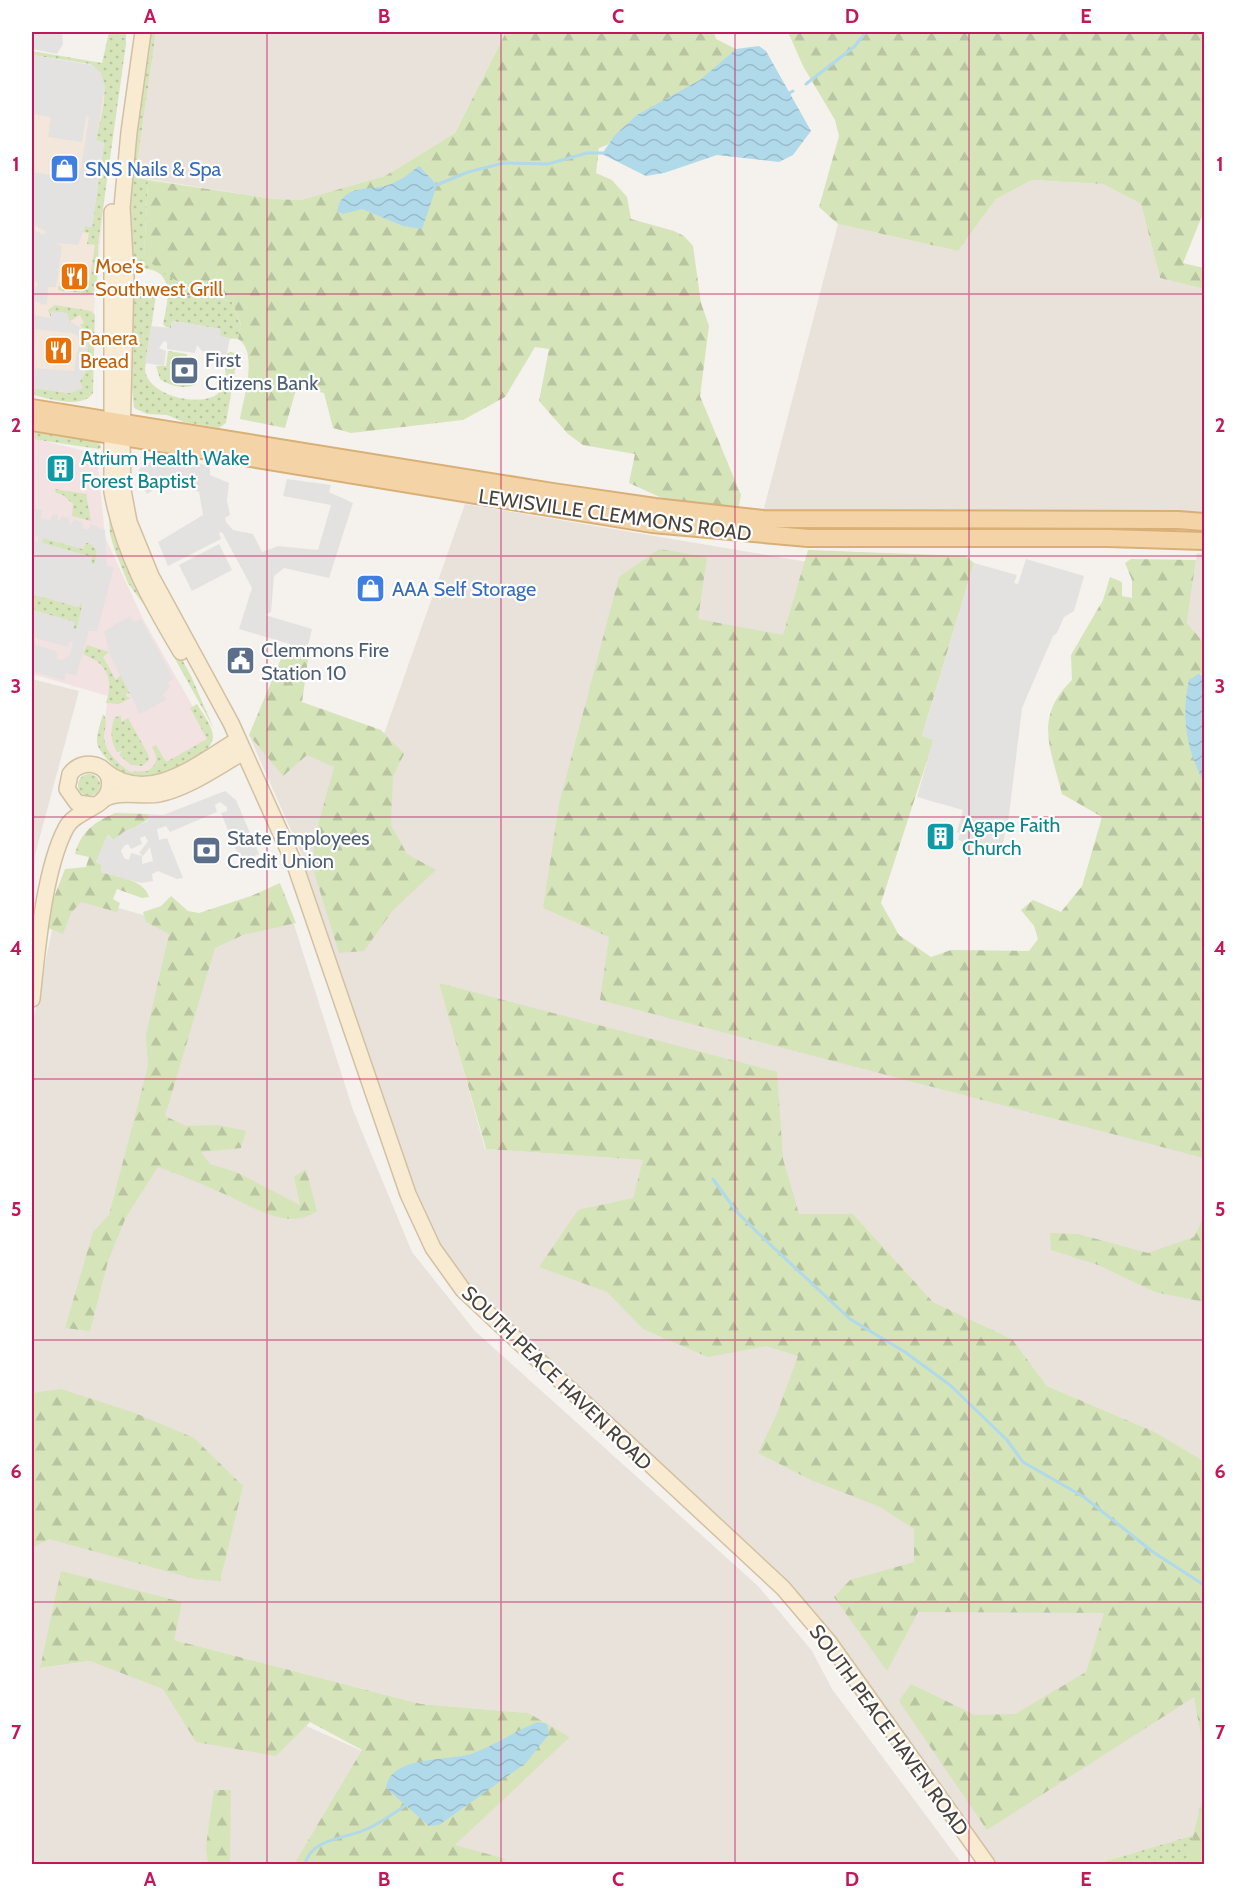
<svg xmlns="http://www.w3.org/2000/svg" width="1236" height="1896" font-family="Cabin,sans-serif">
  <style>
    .residential { fill: #e8e2db }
    .commercial { fill: #f3e6db }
    .medical { fill: #f3e2e2 }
    .grass { fill: url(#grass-dots) }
    .forest { fill: url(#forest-firs) }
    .parking { fill: #e4e2e0; fill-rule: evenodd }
    .water { fill: url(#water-waves) }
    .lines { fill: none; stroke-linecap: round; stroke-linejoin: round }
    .stream { stroke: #b0d9ea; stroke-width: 3 }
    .secondary-casing { stroke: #d2c0a3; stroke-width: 18 }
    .primary-casing { stroke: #d8af77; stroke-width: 20 }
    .secondary { stroke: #f9ebd2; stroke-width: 15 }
    .primary { stroke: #f4d4a6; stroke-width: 16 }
    .grid { fill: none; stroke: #c2185b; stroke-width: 1.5; stroke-opacity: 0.55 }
    .labels { text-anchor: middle; stroke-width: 4.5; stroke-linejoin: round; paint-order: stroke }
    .shop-label { font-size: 20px; fill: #366cbe; stroke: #fff; text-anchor: start }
    .food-label { font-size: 20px; fill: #c56008; stroke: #fff; text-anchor: start }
    .service-label { font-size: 20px; fill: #4e5e75; stroke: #fff; text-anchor: start }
    .culture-label { font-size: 20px; fill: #0d838f; stroke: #fff; text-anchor: start }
    .street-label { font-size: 20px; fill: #49413b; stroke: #fff }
    .neatline { fill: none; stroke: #c2185b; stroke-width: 2 }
    .grid-label { font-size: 20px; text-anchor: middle; font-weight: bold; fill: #c2185b }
  </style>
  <defs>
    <pattern id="grass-dots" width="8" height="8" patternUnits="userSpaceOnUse" patternTransform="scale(1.5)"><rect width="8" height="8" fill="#d6e4ba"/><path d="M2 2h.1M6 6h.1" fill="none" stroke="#b9c5a1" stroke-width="1.8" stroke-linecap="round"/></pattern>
    <pattern id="forest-firs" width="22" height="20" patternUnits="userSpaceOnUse" patternTransform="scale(1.5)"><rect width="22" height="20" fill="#d6e4ba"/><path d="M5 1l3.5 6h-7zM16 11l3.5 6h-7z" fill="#b9c5a1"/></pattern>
    <pattern id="water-waves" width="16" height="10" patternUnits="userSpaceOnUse" patternTransform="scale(1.5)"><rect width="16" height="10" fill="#b0d9ea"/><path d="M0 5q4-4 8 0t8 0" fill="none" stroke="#99bbca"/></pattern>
  </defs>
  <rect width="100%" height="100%" fill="#f5f1ed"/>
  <g class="residential">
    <path d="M156,32h350l-51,101 -70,43 -84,24 -27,-1 -139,-22z"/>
    <path d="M1032,180l71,4 38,20 19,74 44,11v225l-441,-2 75,-288 120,27 38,-52z"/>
    <path d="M465,504l355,60 -83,372 467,108v417l-49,-29 -108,-46 -35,-47 -79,-37 -80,-88h-54l-359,-230 45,165 159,11 154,196 306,257 91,83 9,57v39l-10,43 -98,29h-104l-195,-263 -335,-314 -35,-62 -76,-205 -50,-167 -52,-118 123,33z"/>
    <path d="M1197,553l7,1v89l-17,-20z"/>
    <path d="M32,679l47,12 -47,175z"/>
    <path d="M60,891l118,34 113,-10 62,195 59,142 63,79 283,255 54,65 20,38 130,175h-526l33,-34 101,-93 -43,-24 -106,-9 -332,-86 -48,50 49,-7 212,63 60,27 -68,113h-262v-837z"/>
  </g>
  <path class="commercial" d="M32,56l84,15 -30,327 -54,-5z"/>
  <path class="medical" d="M32,438l65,16 8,83 38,82 66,116v10l-44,24 -29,4 -10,-1 -25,-24 7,-52 -76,-22z"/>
  <g class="grass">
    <path d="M109,32h17v12l-28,200 -1,42 -6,8 -33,-4v-4l30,4 7,-45 -8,-1 2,-11 -6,-1 2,-6 7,1 12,-84 -8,-3c4,-23 20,-62 -6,-76l-58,-9v-4l70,12z"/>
    <path d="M149,32h7l-21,145 13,3 -4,76 45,33 43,13 9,24 -3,13 -19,-2 1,-8 -48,-8 -1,7 -5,-1 -3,-3c3,-16 12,-44 -8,-53 -7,-3 -16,-2 -23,-5l-4,-65z"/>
    <path d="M143,285l8,3 5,7 -11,74c2,29 63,40 75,22 8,-11 5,-24 5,-36l5,-3 5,1 2,5 -11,65 -7,5 -35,-6 -17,-7 -20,-1 -13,-6 -5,-51 5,-62 1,-7z"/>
    <path d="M55,305l36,6 4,4 -2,78c-11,17 -44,5 -61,2v-9l1,2 37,5 12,-5 -2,-7 5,-8 3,-38 -8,-10 4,-2 -4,-8 -10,6 -19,-10 2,6 -2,1 -3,-8z"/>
    <path d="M168,351l19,3v3l-14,1 -3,18 27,7c-10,8 -27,3 -37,-4l-4,-13h10z"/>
    <path d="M32,429l66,12 3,6 -2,2 -67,-10z"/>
    <path d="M105,454l65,183 21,39 23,53 -65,-117 -21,-29 -13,-32 -5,-17z"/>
    <path d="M55,489l31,5 5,27 -19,-5 1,-12 -10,-9 -7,-2z"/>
    <path d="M43,538l40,11 3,-7 8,4 3,5 -2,13h-4l1,-7 -50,-14z"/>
    <path d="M32,594l46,13 5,-6 -6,29 -4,-1 1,-7 -42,-12z"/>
    <path d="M87,645l22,7 -6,5 13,23 5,-6 11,20 -5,-1 -1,3 5,2 -12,6 -13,-1c5,-14 5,-30 -7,-40 -5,-5 -12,-5 -16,-10z"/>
    <path d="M197,704c5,9 16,22 16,33 -1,22 -62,45 -82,40 -9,-3 -19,-12 -26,-20 -3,-4 -8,-10 -8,-16 0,-9 4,-19 6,-27 6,7 1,15 1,23 1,16 15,27 26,35l18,-1c10,-7 10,-15 4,-24l4,-2 10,17 41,-23 -17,-31z"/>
    <path d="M121,716v6l7,-4 20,36 1,6 -7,6 -11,-1 -12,-10 3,-4 -5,1c-7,-11 -7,-23 -2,-35z"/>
    <circle cx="89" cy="785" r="11"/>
    <path d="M1194,1835l-8,29h-90z"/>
  </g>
  <g class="forest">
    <path d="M506,32h208l2,7 20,10 -36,32 -62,34 -31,30 -8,3 -3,25 16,7 15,17 4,22 43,12 10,5 9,10 8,57 8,23 -9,70 41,99 -3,15 -65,-7 -44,-20 6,-29 -52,-9 -15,-11 -29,-33 10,-52 -14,-2 -30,50 -42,23 -112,13 -18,-5 -9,-35 -27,-7 -12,42 -45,-9c3,-19 19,-68 -2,-80l3,-14 -9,-23c-34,-10 -63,-20 -88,-46l4,-76 126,19 27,1 84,-24 70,-43z"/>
    <path d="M788,32h416v179l-21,52 21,5v21l-44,-11 -19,-74 -38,-20 -71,-4 -36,19 -38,52 -120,-27 -19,-17 20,-71 -4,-16 -32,-54z"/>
    <path d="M659,549l48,8 -9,62 85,16 25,-85 157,6 9,7 -52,173 12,3 -53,164 18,32 32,22 20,-7 78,1 9,-12 -4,-13 -13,-16 12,-10 28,12 21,-26 20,-69 -40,-23c-11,-45 -29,-76 10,-114l-1,-25 32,-55 7,-23 12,5v14l10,2v-18l-7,-17 6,-4 65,1 -9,63 17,20v33l-4,-2 -12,63 16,45v376l-604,-158 9,-63 -66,-29 16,-104 60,-227z"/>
    <path d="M286,647l23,6 -7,49 79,28 23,24 -11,23 -2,48 16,29 29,16 -43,40 -29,41 -25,2 -25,-81v-32l20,-73 -27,-12 -24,21 -34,-41z"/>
    <path d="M115,813l33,1 1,5 -36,21 -5,-5 -12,27 6,3 -1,7c16,5 43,7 48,25l-7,1 -25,-9 -4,10 7,4 -3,9 -36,-10 -10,11 -8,21 -15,-6 3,-23 14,-36 21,-2 3,-10 -14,-3c6,-23 20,-32 40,-41z"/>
    <path d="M280,883l16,40 -53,12 -28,13 -50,168 21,10 32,-1 28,6 -5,17 -40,4 9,12 26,8 64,33 -6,-28 12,-8 11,42c-30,21 -66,-6 -95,-18 -21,-10 -43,-18 -64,-26l-32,50 -18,44 -18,70 -25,-3 28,-96 16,-17 39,-149 -2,-31 23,-101 -23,-12 -3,-10 18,-6 10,-10 17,15 11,2 52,-17z"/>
    <path d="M439,983l338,89 6,87 16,55h54l80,88 79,37 35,47 108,46 49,29v292l-10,-56 -207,133 -88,-129 12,-17 64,31 40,-1 71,-42 18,-59 -186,-1 -31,59 -53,-74 16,-17 64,-18v-33l-34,-22 -69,-27 -53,-27 18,-37 22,-60 -32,-10 -58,11 -65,-28 -36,-37 -68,-25 39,-57 55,-12 10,-38 -157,-11z"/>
    <path d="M1204,1217v85l-49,-10 -57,-27 -47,-15 -1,-17 28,1 70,19 46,-16z"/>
    <path d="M61,1389l74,24 59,25 49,48 -23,95 -25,-2 -146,-40 -17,9v-155z"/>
    <path d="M61,1571l121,31 -8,38 247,64 107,9 42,24 -115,108 51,14 -6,5h-206l68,-114 -52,-28 -34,34 -80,-14 -33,-53 -73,-28 -50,7z"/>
    <path d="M214,1790h17l-1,74h-22l-2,-18z"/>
    <path d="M1204,1792v72h-18z"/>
  </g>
  <g class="parking">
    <path d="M32,32h30l1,12 -6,10 -25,-5z"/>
    <path d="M32,55l60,10 9,8 4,13 -9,54 8,3 -12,84 -7,-1 -7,19 -23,-2 7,3 -6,41h-8l-1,18 -15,-4v-12l5,-2 1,-4 -6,-3v-51l12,6 2,-4 -14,-6v-53l34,5 11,-4 4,-5 8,-51 -3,-1 -4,26 -34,-5 3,-20 -19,-3z"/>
    <path d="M32,309l1,6 18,3v-7l16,2 3,8 17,11 2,10 -4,30 -5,9 3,7 -13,5 -37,-5 -1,-20 42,3 5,-29 -2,-7 -5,-2 -40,-4z"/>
    <path d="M172,321l49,8 -1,7 10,2 -3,15 -2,2 -23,-4 -5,-6 -2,8 -28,-4v-7l-3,-1 -5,7 7,3 -2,15 -19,-3 6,-37 20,2z"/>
    <path d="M159,457l34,4 17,6v8l19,8 -2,17 3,15 -5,3 1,4 7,8 20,4 9,18 16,-6 40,4 13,-45 -48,-9 4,-17 44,6 -2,7 24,11 -24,75 -45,-10 -10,8 -3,36 -6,3 47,14 -5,20 -68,-20 13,-41 -30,-56 -3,1 2,6 -53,27 -10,-24 45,-27 -4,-23 -14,-6 2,-5 -7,-4 -10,-1 2,3 -25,15 -6,-10 -2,-15z"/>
    <path d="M32,508l10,2 -1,8 9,2 3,-6 5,1 -1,7 6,-6 6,2 1,8 4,-7 8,3 1,7h6l2,-5 14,6 2,36 7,2 -17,63h-8l-13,45 -10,-3 -1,8 -33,-10v-27l24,7 2,8 4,1 8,-5 3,-13 -3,-1 -2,6 -36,-10v-27l43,12 -2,7 3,1 8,-27 -4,-1 -1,5 -47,-13v-53l5,1 2,-5 -7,-2zM43,538l40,11 2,-6h5l7,8 -2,13h-4l1,-7 -50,-14z"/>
    <path d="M219,544l13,26 -40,21 -13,-26z"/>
    <path d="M1026,559l58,17 -10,35 -10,6 -7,16 -4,3 -31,72 -13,107 -8,37 -43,-12 2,-7 -3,-1 6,-22 -46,-13 16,-57 -11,-4 52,-173 43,12 -3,8 4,1z"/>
    <path d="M130,616l4,6 7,-3 33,60 -7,3 3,5 -7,7 3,6 -26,14 -31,-61 -5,-22z"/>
    <path d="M225,791l11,9 23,54 -18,8 -20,-49 6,-2v-4l-7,-5 -5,3 2,7 -47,20 -4,-6 -9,3 2,11 8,-2 16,40 -6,1 -19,-8 -6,3 1,7 -12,2 -40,-11 1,-7 -6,-3 11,-27 6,5 12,-9 23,-10v-7l15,1zM145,836l3,5 -9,12 4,3 7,-9 3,14 -11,3v-8l-11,-3 -2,7 -5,-2 -3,-7 3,-5 4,-2 3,5 11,-5 -2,-6z"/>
  </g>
  <g class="water">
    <path d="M759,46l7,5 45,80 -18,24 -14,7 -62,-7 -53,18 -18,3 -44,-22 13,-19 22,-20 63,-35 36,-31z"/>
    <path d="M419,166l18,19 -15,44 -19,-3 -41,-17 -19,5 -6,-3c6,-29 34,-19 54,-27 11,-4 20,-12 28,-18z"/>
    <path d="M1198,674l6,2v106c-18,-32 -23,-67 -15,-102z"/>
    <path d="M538,1722l9,2 2,10 -23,29 -87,62 -10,1 -43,-38c4,-33 63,-27 85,-34 23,-8 43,-23 67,-32z"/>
  </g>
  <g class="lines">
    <g class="stream">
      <path d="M806,84l48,-37 12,-15"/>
      <path d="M786,95l7,-4"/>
      <path d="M434,186l34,-14 36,-9 44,1 39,-11h17"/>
      <path d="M713,1179l23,32 23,23 91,85 55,33 45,33 57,55 16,22 61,35 69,55 51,33"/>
      <path d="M305,1864c7,-27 43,-25 64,-36 13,-6 25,-15 37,-23"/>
    </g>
    <defs>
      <g id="secondary">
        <path d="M143,32l-14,100 -7,75 4,69 -4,162 1,52 6,32 22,54 80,147 64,142 113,329 25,54 30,42 320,298 46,54 158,222"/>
        <path d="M112,212v280c11,60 38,108 69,160"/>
        <path d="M105,771c43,35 91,-6 131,-30"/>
        <path d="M104,799c15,-9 38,-2 55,-5 29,-6 58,-27 83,-41"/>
        <path d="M32,999c5,-48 12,-130 34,-171 9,-18 39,-19 43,-39 5,-25 -26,-33 -39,-15l-3,15 10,14 16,2"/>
      </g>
      <g id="primary">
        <path d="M32,408l521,84 102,15 108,12 415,1 26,2"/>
        <path d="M32,422l620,102 156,14h300l96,3"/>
      </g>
    </defs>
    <use href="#secondary" class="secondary-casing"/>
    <use href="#primary" class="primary-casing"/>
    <use href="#secondary" class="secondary"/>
    <use href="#primary" class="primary"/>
  </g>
  <path class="grid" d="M267,32v1832M501,32v1832M735,32v1832M969,32v1832M32,294h1172M32,556h1172M32,817h1172M32,1079h1172M32,1340h1172M32,1602h1172"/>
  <defs>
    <symbol id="shop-square" viewBox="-11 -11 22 22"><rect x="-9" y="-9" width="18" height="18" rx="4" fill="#3f7fe0" stroke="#fff"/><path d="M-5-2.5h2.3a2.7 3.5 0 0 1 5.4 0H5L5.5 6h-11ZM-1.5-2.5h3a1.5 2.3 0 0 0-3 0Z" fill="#fff"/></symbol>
    <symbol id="restaurant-square" viewBox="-11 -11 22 22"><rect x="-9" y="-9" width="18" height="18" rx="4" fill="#e8710a" stroke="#fff"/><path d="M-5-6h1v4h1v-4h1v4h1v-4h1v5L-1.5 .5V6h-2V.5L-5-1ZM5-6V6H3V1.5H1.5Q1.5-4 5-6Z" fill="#fff"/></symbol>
    <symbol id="bank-square" viewBox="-11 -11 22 22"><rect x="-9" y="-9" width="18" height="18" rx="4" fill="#5c6f8a" stroke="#fff"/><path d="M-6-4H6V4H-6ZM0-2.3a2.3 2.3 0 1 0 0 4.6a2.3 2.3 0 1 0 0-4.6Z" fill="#fff"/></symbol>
    <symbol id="building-square" viewBox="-11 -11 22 22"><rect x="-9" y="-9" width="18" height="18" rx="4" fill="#0f9aa8" stroke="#fff"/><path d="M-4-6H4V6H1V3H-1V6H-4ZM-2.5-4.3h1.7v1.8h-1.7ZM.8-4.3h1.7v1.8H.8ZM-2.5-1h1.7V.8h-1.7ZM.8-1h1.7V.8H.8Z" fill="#fff"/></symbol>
    <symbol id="civic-square" viewBox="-11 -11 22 22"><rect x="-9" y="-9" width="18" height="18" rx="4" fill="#5c6f8a" stroke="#fff"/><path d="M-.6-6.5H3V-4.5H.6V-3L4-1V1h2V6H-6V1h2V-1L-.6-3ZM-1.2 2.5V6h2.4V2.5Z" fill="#fff"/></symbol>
  </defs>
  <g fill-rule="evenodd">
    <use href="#shop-square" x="48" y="152" width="33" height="33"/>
    <use href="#restaurant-square" x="58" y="260" width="33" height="33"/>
    <use href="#restaurant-square" x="42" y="334" width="33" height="33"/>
    <use href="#bank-square" x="168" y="354" width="33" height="33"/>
    <use href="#building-square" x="44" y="452" width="33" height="33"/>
    <use href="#shop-square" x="354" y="572" width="33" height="33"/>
    <use href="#civic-square" x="224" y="644" width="33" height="33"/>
    <use href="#building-square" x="924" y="820" width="33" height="33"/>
    <use href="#bank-square" x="190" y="834" width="33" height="33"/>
  </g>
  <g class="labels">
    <g class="shop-label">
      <text x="85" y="176">SNS Nails &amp; Spa</text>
      <text x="392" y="596">AAA Self Storage</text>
    </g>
    <g class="food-label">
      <text x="95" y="273">Moe's<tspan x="95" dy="23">Southwest Grill</tspan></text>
      <text x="80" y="345">Panera<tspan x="80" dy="23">Bread</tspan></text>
    </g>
    <g class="service-label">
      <text x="205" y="367">First<tspan x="205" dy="23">Citizens Bank</tspan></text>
      <text x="261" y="657">Clemmons Fire<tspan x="261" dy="23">Station 10</tspan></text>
      <text x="227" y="845">State Employees<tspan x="227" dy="23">Credit Union</tspan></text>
    </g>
    <g class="culture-label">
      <text x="81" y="465">Atrium Health Wake<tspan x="81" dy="23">Forest Baptist</tspan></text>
      <text x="962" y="832">Agape Faith<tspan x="962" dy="23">Church</tspan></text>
    </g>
    <g class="street-label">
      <text transform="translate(615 515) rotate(8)" y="7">LEWISVILLE CLEMMONS ROAD</text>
      <text transform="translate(557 1378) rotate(44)" y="7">SOUTH PEACE HAVEN ROAD</text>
      <text transform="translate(889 1730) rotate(54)" y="7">SOUTH PEACE HAVEN ROAD</text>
    </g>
  </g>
  <rect width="1236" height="1896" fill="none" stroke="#ffffff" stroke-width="66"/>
  <rect x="33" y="33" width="1170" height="1830" class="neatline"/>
  <g class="grid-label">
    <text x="150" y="23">A</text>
    <text x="384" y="23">B</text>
    <text x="618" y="23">C</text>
    <text x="852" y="23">D</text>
    <text x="1086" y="23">E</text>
    <text x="16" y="171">1</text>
    <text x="1220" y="171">1</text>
    <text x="16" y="432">2</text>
    <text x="1220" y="432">2</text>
    <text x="16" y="693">3</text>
    <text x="1220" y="693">3</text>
    <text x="16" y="955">4</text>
    <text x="1220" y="955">4</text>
    <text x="16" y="1216">5</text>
    <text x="1220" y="1216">5</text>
    <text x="16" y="1478">6</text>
    <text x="1220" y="1478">6</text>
    <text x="16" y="1739">7</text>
    <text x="1220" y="1739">7</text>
    <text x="150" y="1886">A</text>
    <text x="384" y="1886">B</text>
    <text x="618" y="1886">C</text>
    <text x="852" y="1886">D</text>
    <text x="1086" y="1886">E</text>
  </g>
</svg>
